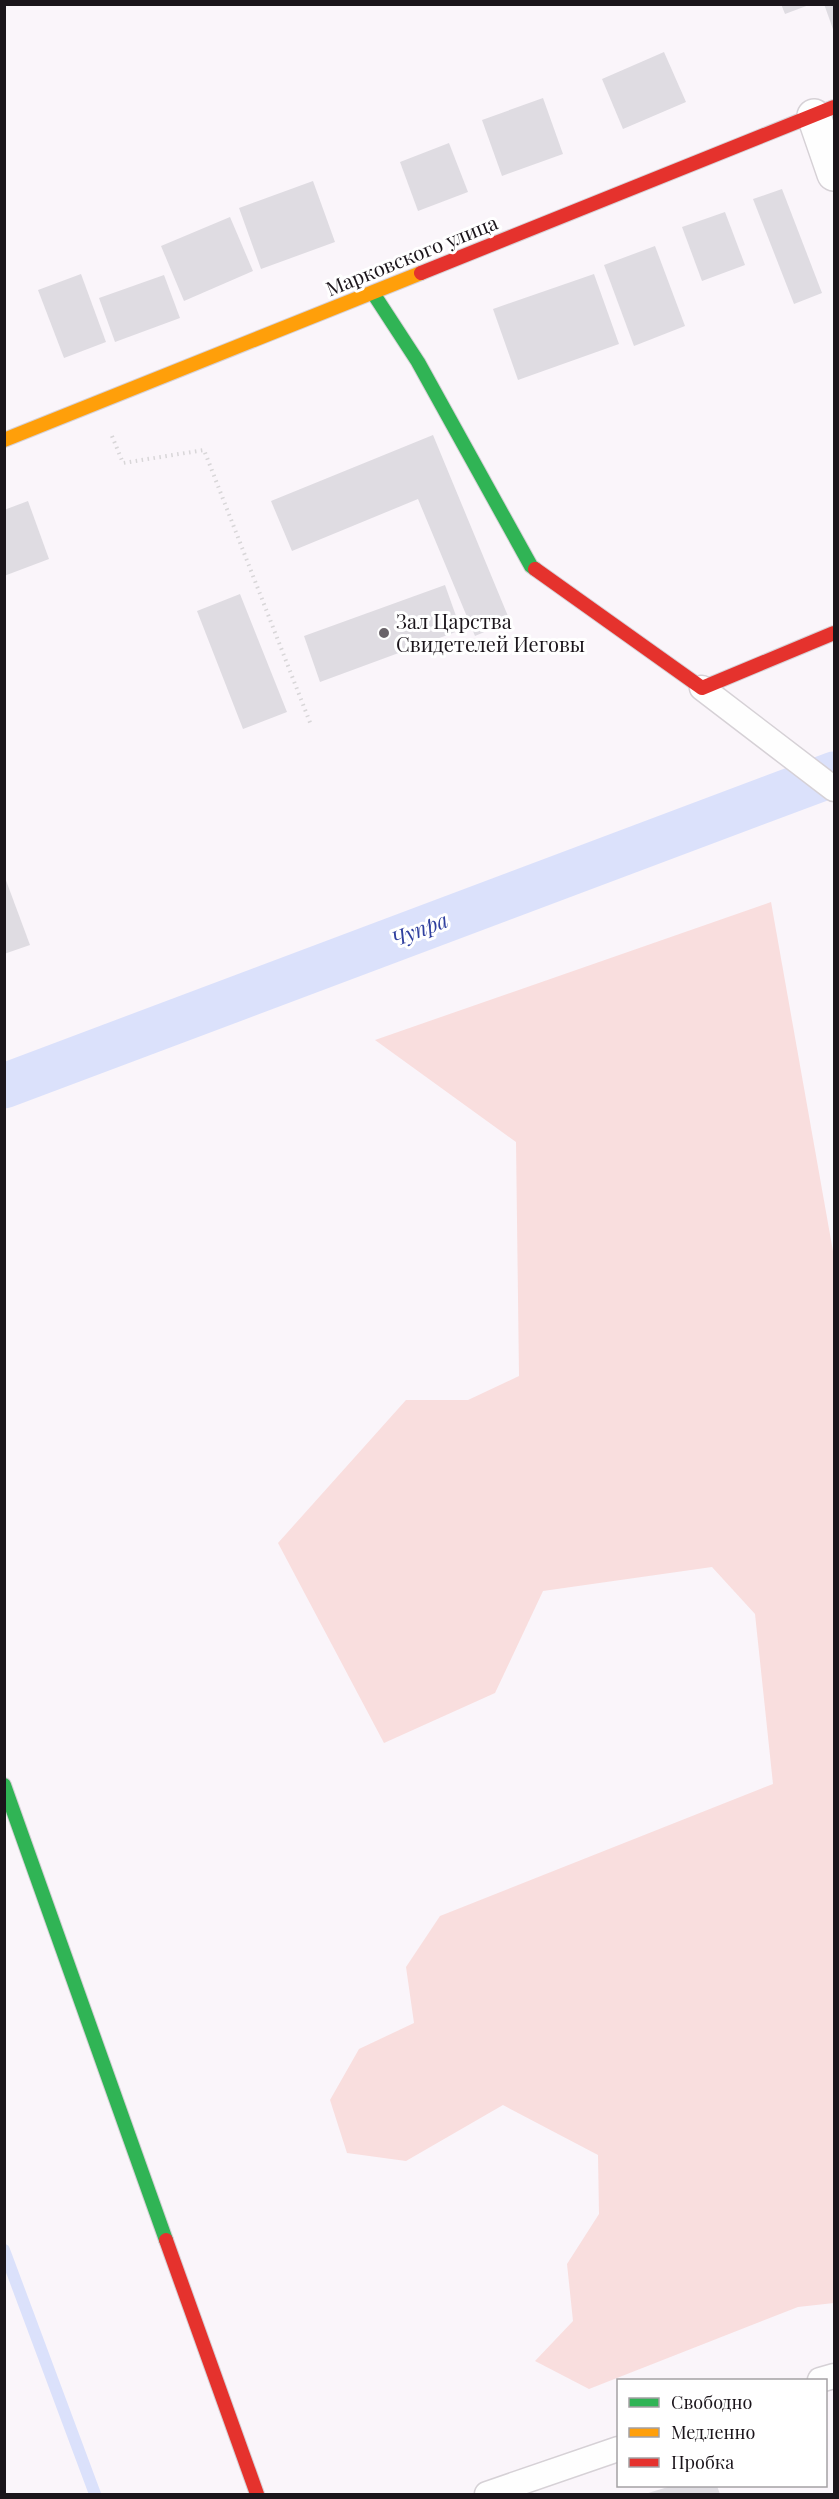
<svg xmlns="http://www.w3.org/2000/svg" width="839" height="2499" font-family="'Playfair Display',serif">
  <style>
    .green { fill: #f9dede }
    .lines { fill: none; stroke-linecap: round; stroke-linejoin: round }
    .stream { stroke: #dbe1fb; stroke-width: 12 }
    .canal { stroke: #dbe1fb; stroke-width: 45 }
    .building { fill: #dfdce2 }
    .lane-casing { stroke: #d6d1d6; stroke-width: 27 }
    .street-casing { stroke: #d6d1d6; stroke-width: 36 }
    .fast-casing { stroke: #d6d1d6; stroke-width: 16 }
    .slow-casing { stroke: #d6d1d6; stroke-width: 16 }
    .jam-casing { stroke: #d6d1d6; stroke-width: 16 }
    .path { stroke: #d8d6d8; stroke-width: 4; stroke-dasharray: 1.5 4.5; stroke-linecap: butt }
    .lane { stroke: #fefefe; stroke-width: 24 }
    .street { stroke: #fefefe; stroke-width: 33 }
    .fast { stroke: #30b455; stroke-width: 14 }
    .slow { stroke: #ff9f0a; stroke-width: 14 }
    .jam { stroke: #e5322d; stroke-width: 14 }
    .poi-dot { fill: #696369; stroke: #fff; stroke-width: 2 }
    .labels { text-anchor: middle; stroke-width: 6; stroke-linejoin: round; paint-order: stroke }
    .street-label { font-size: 20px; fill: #1b151b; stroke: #fff }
    .poi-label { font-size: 20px; fill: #1b151b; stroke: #fff; text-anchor: start }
    .water-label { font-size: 21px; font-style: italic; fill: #2f3f9e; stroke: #fff }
  </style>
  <rect width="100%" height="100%" fill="#faf5fa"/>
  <path class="green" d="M771,902l63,355v1046l-36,4 -209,82 -54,-28 38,-40 -6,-57 32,-50 -1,-59 -95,-50 -97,56 -59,-8 -17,-53 29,-51 55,-26 -8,-56 34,-51 333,-132 -18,-170 -43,-47 -169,24 -48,102 -111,50 -106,-200 128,-143h62l51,-24 -3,-234 -141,-102z"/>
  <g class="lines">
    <path class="stream" d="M4,2250l91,244"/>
    <path class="canal" d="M4,1086l830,-312"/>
  </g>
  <g class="building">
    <path d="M781,4h28v1l-24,9z"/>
    <path d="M824,4h10v28z"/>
    <path d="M664,52l22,50 -63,27 -21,-50z"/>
    <path d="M543,98l20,56 -61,22 -20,-56z"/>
    <path d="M449,143l19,49 -50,19 -18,-49z"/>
    <path d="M313,181l22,61 -74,27 -22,-61z"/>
    <path d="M782,189l40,104 -28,11 -41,-105z"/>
    <path d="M725,212l20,53 -43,16 -20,-54z"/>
    <path d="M230,217l23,54 -69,30 -23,-55z"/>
    <path d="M655,246l30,80 -51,20 -30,-81z"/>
    <path d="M81,274l25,68 -42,16 -26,-68z"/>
    <path d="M594,274l25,70 -101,36 -25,-71z"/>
    <path d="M164,275l16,43 -65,24 -16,-44z"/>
    <path d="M433,435l77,186 -35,15 -57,-137 -126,52 -21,-50z"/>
    <path d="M28,501l21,58 -45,17v-66z"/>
    <path d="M445,585l16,45 -141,52 -16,-46z"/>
    <path d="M240,594l47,118 -44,17 -46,-118z"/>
    <path d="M4,875l26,70 -26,9z"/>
    <path d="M671,2486h46l3,8h-75z"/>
  </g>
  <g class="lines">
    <defs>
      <g id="lane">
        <path d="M702,688l132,101"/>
        <path d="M820,2380l14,-4"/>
        <path d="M487,2494l131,-45"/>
      </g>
      <path id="street" d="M814,116l20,58"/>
      <g id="fast">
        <path d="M373,293l45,69 113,204 4,3"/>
        <path d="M4,1785l162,455"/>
      </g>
      <path id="slow" d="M4,440l417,-167"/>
      <g id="jam">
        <path d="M421,273l413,-166"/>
        <path d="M535,569l167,119 132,-55"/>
        <path d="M166,2240l91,254"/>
      </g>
    </defs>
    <use href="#lane" class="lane-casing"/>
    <use href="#street" class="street-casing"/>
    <use href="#fast" class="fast-casing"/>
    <use href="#slow" class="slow-casing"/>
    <use href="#jam" class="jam-casing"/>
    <path class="path" d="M112,436l11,27 81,-13 107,275"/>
    <use href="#lane" class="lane"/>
    <use href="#street" class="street"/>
    <use href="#fast" class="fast"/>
    <use href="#slow" class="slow"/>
    <use href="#jam" class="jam"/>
  </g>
  <circle class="poi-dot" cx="384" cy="633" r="6"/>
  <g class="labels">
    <g class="street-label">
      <text transform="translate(412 256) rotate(-22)" y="7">Марковского улица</text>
    </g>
    <g class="poi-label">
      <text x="396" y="629">Зал Царства<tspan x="396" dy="23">Свидетелей Иеговы</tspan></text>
    </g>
    <g class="water-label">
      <text transform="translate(420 930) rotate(-21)" y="7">Чупра</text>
    </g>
  </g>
  <rect width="839" height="2499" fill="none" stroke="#1b151b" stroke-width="12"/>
  <rect x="617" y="2379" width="210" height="108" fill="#ffffff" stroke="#a4a1a4" stroke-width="1.5"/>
  <rect x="629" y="2398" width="30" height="9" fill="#30b455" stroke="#a4a1a4" stroke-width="1.5"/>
  <text x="671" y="2409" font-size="18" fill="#1b151b">Свободно</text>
  <rect x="629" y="2428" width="30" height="9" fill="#ff9f0a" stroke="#a4a1a4" stroke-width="1.5"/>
  <text x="671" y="2439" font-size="18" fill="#1b151b">Медленно</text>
  <rect x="629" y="2458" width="30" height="9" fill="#e5322d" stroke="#a4a1a4" stroke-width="1.5"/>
  <text x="671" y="2469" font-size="18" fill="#1b151b">Пробка</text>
</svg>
